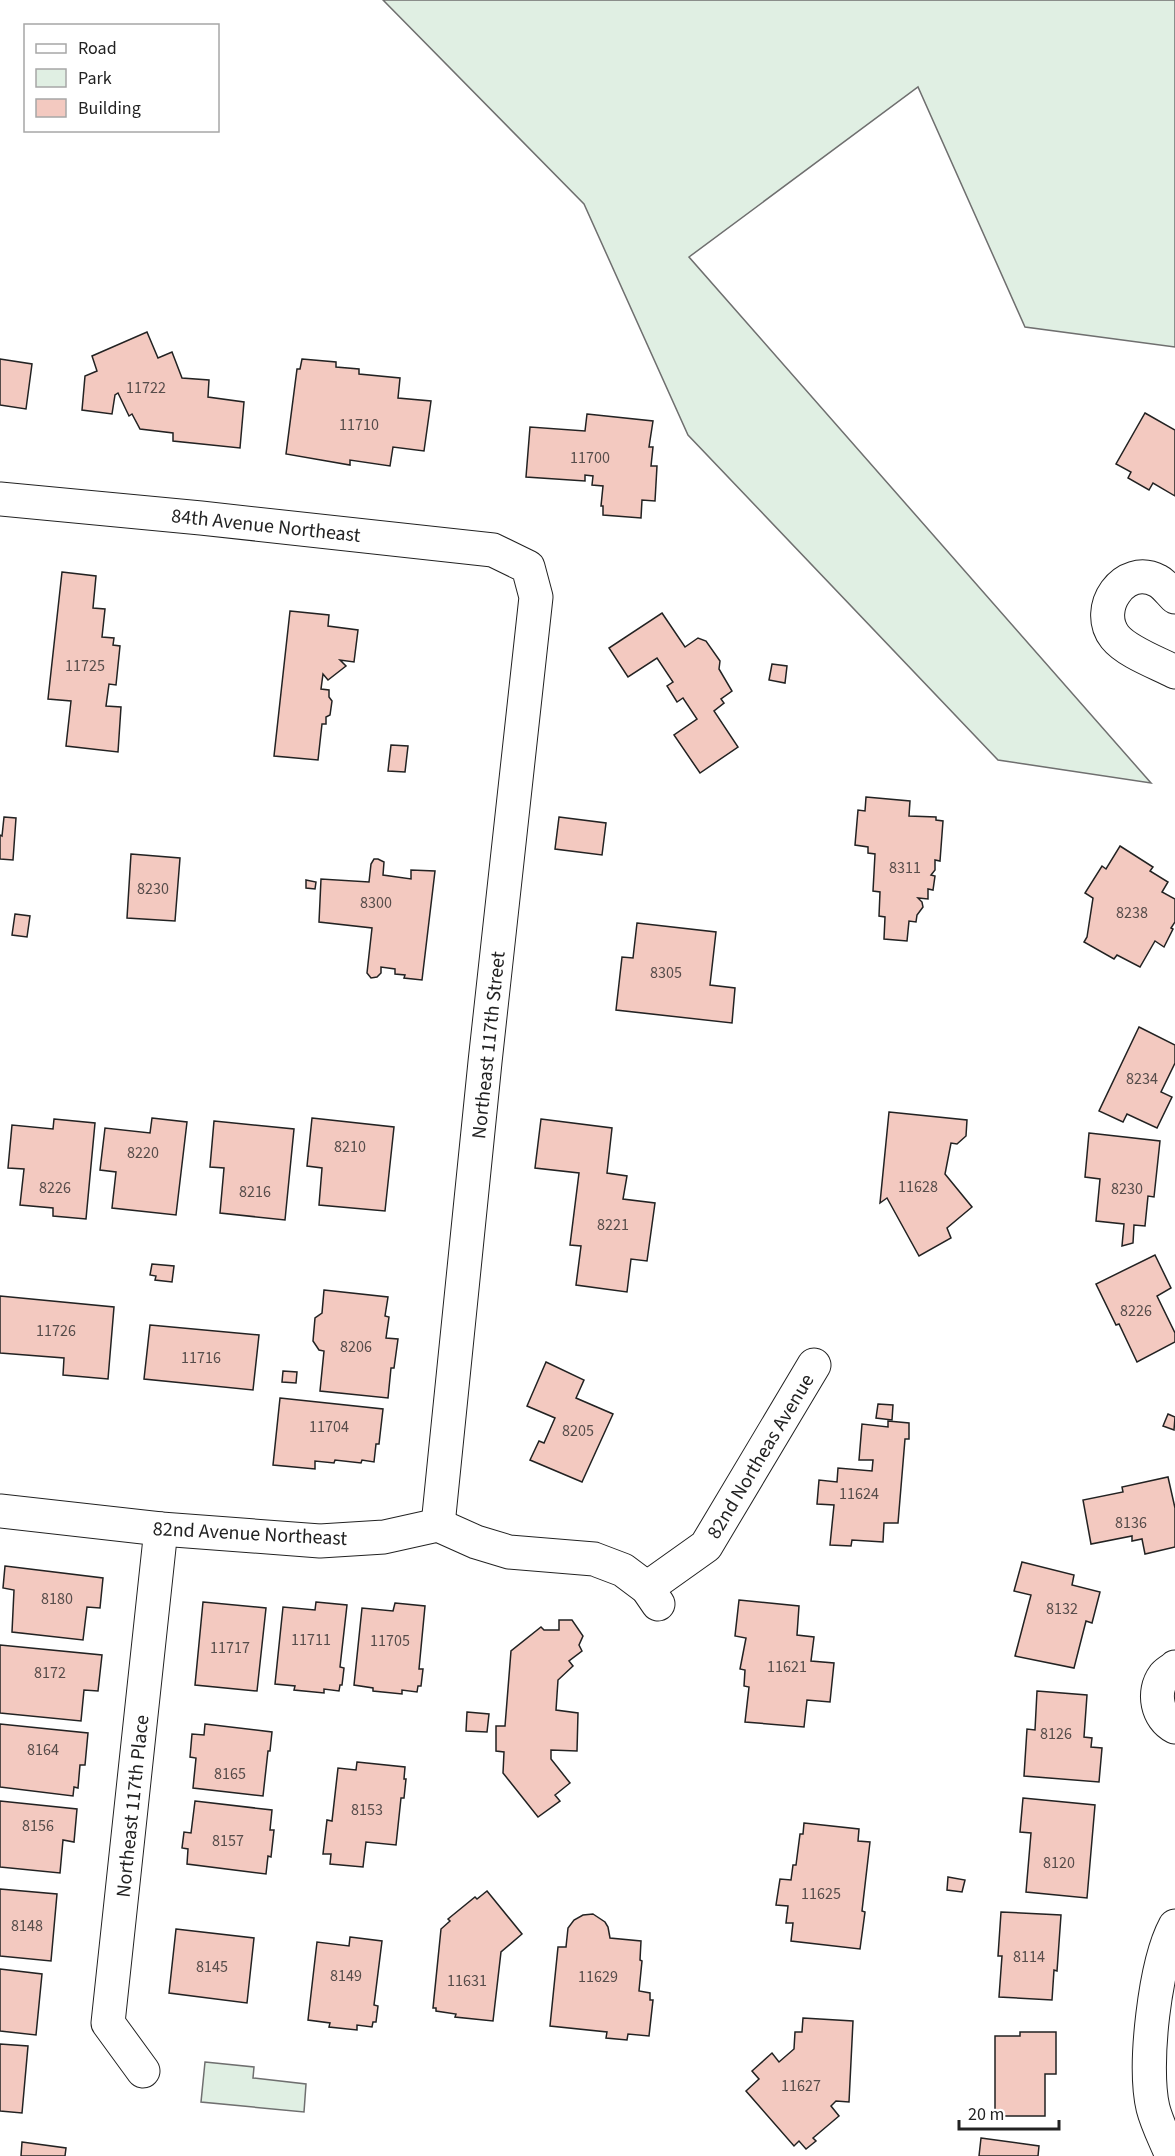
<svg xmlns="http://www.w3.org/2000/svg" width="1175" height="2156" font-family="'Source Sans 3',sans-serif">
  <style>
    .green { fill: #e0efe3; stroke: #6f6f6f; stroke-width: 1.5 }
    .building { fill: #f3c9c0; stroke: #222; stroke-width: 1.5 }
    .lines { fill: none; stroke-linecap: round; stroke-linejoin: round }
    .minor-casing { stroke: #222; stroke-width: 35 }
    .minor { stroke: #fff; stroke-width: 33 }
    .labels { text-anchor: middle; stroke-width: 4.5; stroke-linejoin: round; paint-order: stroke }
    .number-label { font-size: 16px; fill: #564c4a }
    .street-label { font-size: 20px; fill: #222; stroke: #fff }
  </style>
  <rect width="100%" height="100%" fill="#fff"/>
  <g class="green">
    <path d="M383,0h792v347l-150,-20 -107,-240 -229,170 462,526 -153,-23 -310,-325 -104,-231z"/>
    <path d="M205,2062l49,5 -1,11 53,6 -2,28 -103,-10z"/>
  </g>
  <g class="building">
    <path d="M147,332l11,26 14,-6 10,26 27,2 -1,17 36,5 -4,46 -67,-7v-8l-33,-4 -8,-15 -3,2 -11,-23 -3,2 -3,19 -30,-4 3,-34 12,-5 -5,-15z"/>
    <path d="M0,359l32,5 -6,45 -26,-4z"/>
    <path d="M302,359l34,3v5l23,2v5l41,4 -2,20 33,3 -7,50 -31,-4 -3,19 -40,-6v5l-64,-11 11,-85h3z"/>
    <path d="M1145,413l30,17v66l-22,-13 -4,7 -21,-12 3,-6 -15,-8z"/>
    <path d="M587,414l66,7 -4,26h4l-2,19h6l-2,35 -13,-1 -1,18 -38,-3v-9h-2l2,-20 -11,-1 1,-9 -8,-1v6l-59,-4 4,-50 55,4z"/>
    <path d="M62,572l34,4 -3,32 12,1 -3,28 12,1 -1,7 7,1 -4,39 -7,-1 -3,22 15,1 -3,45 -52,-6 5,-45 -23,-2z"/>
    <path d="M290,611l39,4 -1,11 30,4 -4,32 -14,-2 6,6 -18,14 -5,-6 -2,15 8,1v7l3,4 -2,14 -4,2v7h-4l-4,36 -44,-4z"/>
    <path d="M662,613l23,34 13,-9 8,3 14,20 -1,8 13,22 -11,8 3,4 -10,8 24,36 -38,26 -26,-38 23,-16 -14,-21 -6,4 -10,-16 6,-4 -16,-24 -29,19 -19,-29z"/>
    <path d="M772,664l15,2 -2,17 -16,-3z"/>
    <path d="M391,745l17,1 -3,26 -17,-1z"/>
    <path d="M866,797l44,4 -1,15 27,1v3l7,1 -3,40 -5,-1v10l-4,5 4,1 -2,14 -5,-1v10l-10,-1 4,4 1,5 -6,8 -1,7 -7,-1 -2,20 -23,-2 1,-22 -6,-1 1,-24 -7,-1 2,-37 -7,-1v-6l-13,-2 3,-35 7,1z"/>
    <path d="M4,817l12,1 -3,42 -13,-1v-24l2,1z"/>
    <path d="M559,817l47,6 -4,32 -47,-6z"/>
    <path d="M1120,846l33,21 -3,4 18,11 -6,10 13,7v23l-4,6 2,1 -9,18 -9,-6 -15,26 -23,-12 -3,4 -30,-17 3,-5 6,-39 -8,-5 17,-27 4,3z"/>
    <path d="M131,854l49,4 -5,63 -48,-3z"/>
    <path d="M374,859h4l6,3 -1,13 28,4v-9l24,1 -13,109 -18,-2 1,-3 -10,-1v-5l-14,-2v6l-4,4 -6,1 -4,-5 5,-45 -53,-6 2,-43 48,3 2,-18z"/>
    <path d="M306,880l10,2 -1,7 -9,-1z"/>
    <path d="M15,914l15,2 -3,21 -15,-2z"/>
    <path d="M637,923l79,9 -6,53 25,3 -3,35 -116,-13 6,-53 11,1z"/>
    <path d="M1139,1027l36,18v18l-14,29 11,5 -15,31 -30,-14 -4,8 -24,-11z"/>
    <path d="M889,1112l78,8 -1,16 -9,8 -6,-1 -6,31 27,33 -25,21 4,10 -32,18 -32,-58 -7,5z"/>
    <path d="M152,1118l35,4 -11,93 -64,-7 4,-36 -16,-2 5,-42 45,5z"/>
    <path d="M312,1118l82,9 -9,84 -66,-6 3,-37 -15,-2z"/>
    <path d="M54,1119l41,4 -9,96 -33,-3v-8l-33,-3 4,-36 -16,-1 4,-43 41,4z"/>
    <path d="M541,1119l71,9 -5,45 20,3 -4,23 32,4 -8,58 -16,-2 -4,33 -51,-7 5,-39 -11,-1 9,-72 -44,-5z"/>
    <path d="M214,1121l80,8 -9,91 -65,-7 4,-45 -14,-1z"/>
    <path d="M1089,1133l71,8 -6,56 -6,-1 -3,30 -11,-1 -1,18 -11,3 2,-22 -28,-3 4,-42 -15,-2z"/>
    <path d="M1155,1255l16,33 -14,8 18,37v9l-38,20 -18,-38 -3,1 -20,-41z"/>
    <path d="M152,1264l22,2 -2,16 -17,-2 1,-4 -6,-1z"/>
    <path d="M324,1290l64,7 -3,19 4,1 -3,21 12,1 -4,29h-3l-3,30 -68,-7 4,-40 -5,-1 -6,-9 2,-23 7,-5z"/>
    <path d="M0,1296l114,11 -6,72 -45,-4 1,-17 -64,-5z"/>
    <path d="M150,1325l109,10 -6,55 -109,-11z"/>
    <path d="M546,1362l38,18 -8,18 37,16 -31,68 -52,-22 9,-19 5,2 11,-25 -28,-12z"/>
    <path d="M283,1371l14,1 -1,11 -14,-1z"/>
    <path d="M280,1398l103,11 -4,35h-3l-2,18 -12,-2 -1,3 -26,-3 -1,3 -19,-2v8l-42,-4z"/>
    <path d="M878,1404l15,1 -1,15 -16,-2z"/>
    <path d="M1168,1414l7,3 -1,13 -11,-4z"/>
    <path d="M888,1421l21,2v16h-4l-7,84h-14l-1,19 -31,-2 -1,6 -21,-1 4,-40 -17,-1 2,-24 18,2 1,-14 34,3 1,-11h-14l3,-36 26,3z"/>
    <path d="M1168,1477l7,31v39l-30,7 -3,-15 -10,2v-5l-41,8 -8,-44 40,-8 -1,-5z"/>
    <path d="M1022,1562l52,13 -2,10 28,7 -8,31 -6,-2 -12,47 -59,-12 16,-61 -17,-4z"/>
    <path d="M5,1566l98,12 -3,30 -13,-1 -4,33 -71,-8 2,-42 -11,-2z"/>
    <path d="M739,1600l60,6 -2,29 17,2 -3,24 23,2 -4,39 -23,-2 -3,27 -59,-5 4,-35 -5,-1 1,-16 -5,-1 6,-31 -11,-2z"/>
    <path d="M203,1602l63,6 -9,83 -62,-6z"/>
    <path d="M316,1602l31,3 -7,62 4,1 -2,17h-2l-1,6 -15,-2v4l-30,-3 1,-4 -20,-2 8,-77 32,3z"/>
    <path d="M395,1603l30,3 -6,63h4l-2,17h-3l-1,6 -15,-2v4l-29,-3v-3l-19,-3 8,-77 31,3z"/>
    <path d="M559,1620h13l11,16 -4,9 3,6 -13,10 4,5 -15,14 -2,30 22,3 -1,38 -26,-1v9l19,24 -15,12 5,6 -22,16 -35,-44 1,-21 -8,-1v-25h9l6,-75 30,-24 3,3h15z"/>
    <path d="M0,1645l102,10 -4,36 -14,-1 -3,31 -81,-8z"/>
    <path d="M1037,1691l50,4 -3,42 8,1 -1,9 11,1 -3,34 -75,-6 3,-47 8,1z"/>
    <path d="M467,1712l22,2 -2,18 -21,-1z"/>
    <path d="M0,1724l88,9 -3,32h-5l-2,23 -4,-1 -1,9 -73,-9z"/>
    <path d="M205,1724l67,8 -2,19h-2l-5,45 -70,-8 3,-30 -6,-1 2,-23 12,1z"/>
    <path d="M357,1762l48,5 -1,12h2l-2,19h-3l-5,47 -30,-3 -3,25 -33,-3 1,-10h-8l4,-34 5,1 6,-53 18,2z"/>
    <path d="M1023,1798l72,7 -8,93 -61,-6 5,-59 -11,-1z"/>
    <path d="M0,1801l77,8 -3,33 -11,-2 -3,33 -60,-6z"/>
    <path d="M195,1801l77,9 -2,20h4l-3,27 -3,-1 -2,18 -79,-10 1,-15 -6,-1 2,-16 7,1z"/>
    <path d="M804,1823l55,6 -1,12 12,1 -8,69 3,1 -5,37 -69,-8 2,-18h-7l2,-17 -12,-1 4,-26 11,1 2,-15h3l4,-31h3z"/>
    <path d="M948,1877l17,3 -3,12 -15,-2z"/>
    <path d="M0,1889l57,5 -6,67 -51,-5z"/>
    <path d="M487,1891l35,43 -21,18 -8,69 -38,-4 1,-3 -20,-3v-3h-3l8,-79 9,-8 -2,-2 27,-22 2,2z"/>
    <path d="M1001,1912l60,3 -4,56 -3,-1 -2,30 -53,-3 3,-41h-4z"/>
    <path d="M593,1914l12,8 3,5 2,11 31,3 -1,19 2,1 -3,30 11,2v7h3l-4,36 -21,-2 -1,6 -21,-2 1,-6 -57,-6 8,-79h8l2,-19 6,-8 9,-5z"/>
    <path d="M176,1929l78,9 -7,65 -78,-10z"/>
    <path d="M350,1937l32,4 -8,64 4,1 -2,16h-3l-1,5 -15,-2v5l-28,-3 1,-4 -22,-3 9,-78 32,4z"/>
    <path d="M0,1969l42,5 -6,61 -36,-4z"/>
    <path d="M803,2018l50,3 -4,81 -13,-1 -5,5 8,10 -26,22 3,3 -10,8 -7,-8 -5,5 -48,-55 13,-12 -7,-8 20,-18 7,9 15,-13 1,-17h7z"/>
    <path d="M1020,2032h36v42h-11v42h-50v-80h25z"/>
    <path d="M0,2044l28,2 -6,67 -22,-2z"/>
    <path d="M981,2138l58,8 -1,10h-59z"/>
    <path d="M22,2142l44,6 -1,8h-44z"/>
  </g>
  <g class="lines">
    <defs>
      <g id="minor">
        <path d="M0,499l201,19 292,32 35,17 8,30 -51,465 -47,463"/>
        <path d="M1175,597c-5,-5 -11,-13 -17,-16 -34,-18 -65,28 -43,56 12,15 43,26 60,35"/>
        <path d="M0,1511l161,18 159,12 64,-4 54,-12 38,17 33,10 85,7 29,11 24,18 11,16"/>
        <path d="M647,1588l59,-42 108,-181"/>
        <path d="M1175,1667c-3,3 -9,6 -11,9 -12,16 -7,42 11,51"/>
        <path d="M143,2071l-35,-48 53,-494"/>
        <path d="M1172,2156c-6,-15 -15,-32 -19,-48 -10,-42 2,-145 22,-182"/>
      </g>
    </defs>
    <use href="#minor" class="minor-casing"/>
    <use href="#minor" class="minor"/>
  </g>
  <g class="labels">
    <g class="number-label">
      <text x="146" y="393">11722</text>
      <text x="359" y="430">11710</text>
      <text x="590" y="463">11700</text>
      <text x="85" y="671">11725</text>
      <text x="905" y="873">8311</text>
      <text x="153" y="894">8230</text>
      <text x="376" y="908">8300</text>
      <text x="1132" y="918">8238</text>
      <text x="666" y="978">8305</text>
      <text x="1142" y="1084">8234</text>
      <text x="350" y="1152">8210</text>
      <text x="143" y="1158">8220</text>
      <text x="918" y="1192">11628</text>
      <text x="55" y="1193">8226</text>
      <text x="1127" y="1194">8230</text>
      <text x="255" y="1197">8216</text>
      <text x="613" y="1230">8221</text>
      <text x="1136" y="1316">8226</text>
      <text x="56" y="1336">11726</text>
      <text x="356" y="1352">8206</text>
      <text x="201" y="1363">11716</text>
      <text x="329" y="1432">11704</text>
      <text x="578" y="1436">8205</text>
      <text x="859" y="1499">11624</text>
      <text x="1131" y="1528">8136</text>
      <text x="57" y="1604">8180</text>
      <text x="1062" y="1614">8132</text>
      <text x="311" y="1645">11711</text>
      <text x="390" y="1646">11705</text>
      <text x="230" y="1653">11717</text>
      <text x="787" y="1672">11621</text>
      <text x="50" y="1678">8172</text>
      <text x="1056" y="1739">8126</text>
      <text x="43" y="1755">8164</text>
      <text x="230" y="1779">8165</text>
      <text x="367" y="1815">8153</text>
      <text x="38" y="1831">8156</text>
      <text x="228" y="1846">8157</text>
      <text x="1059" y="1868">8120</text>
      <text x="821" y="1899">11625</text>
      <text x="27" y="1931">8148</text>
      <text x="1029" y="1962">8114</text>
      <text x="212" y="1972">8145</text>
      <text x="346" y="1981">8149</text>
      <text x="598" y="1982">11629</text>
      <text x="467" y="1986">11631</text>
      <text x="801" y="2091">11627</text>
    </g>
    <g class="street-label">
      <text transform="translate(266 525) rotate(6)" y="7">84th Avenue Northeast</text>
      <text transform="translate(488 1045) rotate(-84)" y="7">Northeast 117th Street</text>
      <text transform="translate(760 1456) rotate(-59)" y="7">82nd Northeas Avenue</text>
      <text transform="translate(250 1533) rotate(3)" y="7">82nd Avenue Northeast</text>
      <text transform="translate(132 1806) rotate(-84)" y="7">Northeast 117th Place</text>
    </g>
  </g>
  <rect x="24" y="24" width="195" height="108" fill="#ffffff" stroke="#a7a7a7" stroke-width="1.5"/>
  <rect x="36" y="44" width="30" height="9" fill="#ffffff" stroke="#a7a7a7" stroke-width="1.5"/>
  <text x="78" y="54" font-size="18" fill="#222222">Road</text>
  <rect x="36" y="69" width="30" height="18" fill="#e0efe3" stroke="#a7a7a7" stroke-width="1.5"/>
  <text x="78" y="84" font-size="18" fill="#222222">Park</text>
  <rect x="36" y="99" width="30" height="18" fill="#f3c9c0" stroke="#a7a7a7" stroke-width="1.5"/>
  <text x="78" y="114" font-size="18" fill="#222222">Building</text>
  <path d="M959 2120v9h100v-9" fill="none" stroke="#222222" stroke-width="3"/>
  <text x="968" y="2120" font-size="18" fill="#222222" stroke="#ffffff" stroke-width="4.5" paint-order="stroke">20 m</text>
</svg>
